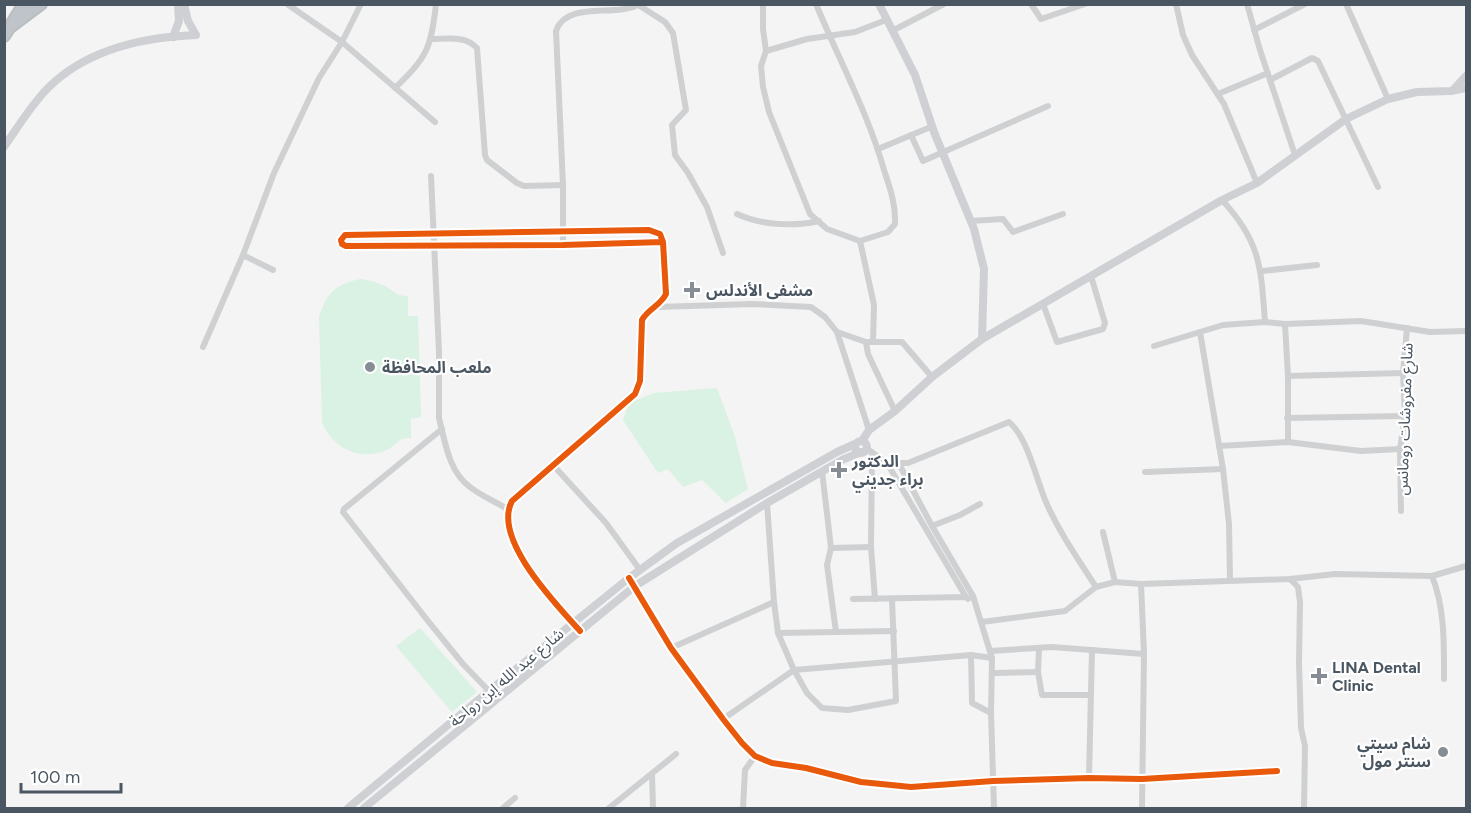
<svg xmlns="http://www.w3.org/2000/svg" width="1471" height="813" font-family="Figtree,'Noto Sans Arabic',sans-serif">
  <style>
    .green { fill: #d9f2e3 }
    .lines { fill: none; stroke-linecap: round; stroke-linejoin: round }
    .highway-casing { stroke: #b9bec3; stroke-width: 14 }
    .street { stroke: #ced0d2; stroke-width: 6 }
    .secondary { stroke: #ced0d4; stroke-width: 8 }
    .highway { stroke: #bec4c9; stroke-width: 10 }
    .cycleway-casing { stroke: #fff; stroke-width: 10 }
    .cycleway { stroke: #e8590c; stroke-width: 6 }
    .poi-dot { fill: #868d94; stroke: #fff; stroke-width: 2 }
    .labels { text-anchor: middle; stroke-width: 4.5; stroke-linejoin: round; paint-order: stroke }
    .poi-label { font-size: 16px; font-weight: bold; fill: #4a5661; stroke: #fff; text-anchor: start }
    .street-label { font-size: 16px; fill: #4a5661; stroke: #fff }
  </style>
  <rect width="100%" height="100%" fill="#f4f4f4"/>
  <g class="green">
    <path d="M360,279c15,2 26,6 38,16l10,1v20h10l3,101 -10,2v19c-14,0 -13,6 -24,12 -27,12 -55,-2 -65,-28l-3,-105c8,-24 15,-32 41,-38z"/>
    <path d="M717,388l18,49 13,52 -22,14 -24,-23 -19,7 -15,-18 -10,4 -35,-53 6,-17 25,-10z"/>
    <path d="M420,628l57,64 -25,20 -56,-66z"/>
  </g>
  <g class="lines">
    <defs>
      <g id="highway">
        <path d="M9,28l32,-24"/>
        <path d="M4,36l20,-32"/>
      </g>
    </defs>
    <use href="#highway" class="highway-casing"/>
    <g class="street">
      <path d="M287,4l55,38 93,80"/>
      <path d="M763,4v25l3,22"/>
      <path d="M816,4c23,56 52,109 68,166 6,18 12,35 11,54l-7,8 -28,9 -33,-12 -17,-15 -41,-102 -6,-25 -2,-21 5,-15 41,-12 48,-7 31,-12"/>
      <path d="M1031,4l10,15 44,-15"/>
      <path d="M1176,4l7,31 9,20 32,49 33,79"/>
      <path d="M1247,4l13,46 35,105"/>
      <path d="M1346,4l42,95"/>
      <path d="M640,6l25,16 8,11 13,77 -14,15 3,30 13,18 19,34 16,46"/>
      <path d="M1254,30l51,-26"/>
      <path d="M892,31l52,-27"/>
      <path d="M431,39c16,0 34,-4 46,9l8,107 2,5 30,23 7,3 39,-1"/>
      <path d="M1270,80l42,-22 6,3 60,126"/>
      <path d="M395,88c32,-31 36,-39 41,-84"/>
      <path d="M1218,94l50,-21"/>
      <path d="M911,135l12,26 125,-55"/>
      <path d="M878,149l55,-23"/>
      <path d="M431,176l8,176v66c6,24 10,54 31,69 11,9 25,14 37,22"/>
      <path d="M1222,200c39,42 39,68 43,122"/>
      <path d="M737,214c24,11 56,13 82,7"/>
      <path d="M970,221l33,-2 10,13 50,-18"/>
      <path d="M860,241l14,64 -1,37"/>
      <path d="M563,245v-60l-7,-154c10,-31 60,-13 84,-27"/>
      <path d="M243,255l30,15"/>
      <path d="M1262,271l55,-6"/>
      <path d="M1043,304l14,38 46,-13 2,-6 -14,-47"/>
      <path d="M657,307l95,-3 59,3 14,10 12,15 32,98"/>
      <path d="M1285,324l3,52v66"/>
      <path d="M837,332l29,10h36l30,35"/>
      <path d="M1200,332l23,137 6,55 1,56"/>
      <path d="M866,342l2,12 27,57"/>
      <path d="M1154,346l69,-21 42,-3 20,2 76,-3 69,11 36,-1"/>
      <path d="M203,347l40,-92 31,-82 45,-95 23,-36 19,-38"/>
      <path d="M1288,376l115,-3"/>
      <path d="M1287,418l118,-2"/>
      <path d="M442,429l-98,80 -1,3 85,109 35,43 26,27"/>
      <path d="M1219,446l69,-4 73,9 39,-2"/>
      <path d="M866,448l21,15h21l101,-41c19,16 27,57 37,80 13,30 32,57 50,85"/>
      <path d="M872,454l-1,93 4,52"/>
      <path d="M887,463l79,134"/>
      <path d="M899,464l33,62 41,70 19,62 -1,55 3,95"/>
      <path d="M553,465l53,58 34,47"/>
      <path d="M822,471l9,77 -4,17 9,67"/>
      <path d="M1145,472l78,-3"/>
      <path d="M767,503l7,99 4,31 16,37 13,23 15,15 26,2 48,-9 -4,-102"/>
      <path d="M1401,511l-1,-62 5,-33 -2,-43 4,-45"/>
      <path d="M932,526l28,-11 20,-11"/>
      <path d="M1103,532l12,50"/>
      <path d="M831,548l40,-1"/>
      <path d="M1432,576c13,32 12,69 12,103"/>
      <path d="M629,578l42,70 52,71 19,24 13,13 17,7 34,5 55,14 50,5 82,-6 96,-3 53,1 135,-8"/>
      <path d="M1290,579l8,8 2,15 -1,61 2,65 4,18 -1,62"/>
      <path d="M1141,584l3,70 -2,154"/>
      <path d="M853,599l113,-2 2,2"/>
      <path d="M982,622l83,-11 31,-24 19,-5 26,2 149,-5 45,-5 97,2 34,-10"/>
      <path d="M580,631c-24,-27 -88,-92 -68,-130l123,-107 5,-13 2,-61c6,-11 18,-14 24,-26l-3,-52 -3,-8 -11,-4 -304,5 -4,5 1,4 4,2 217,-1 100,-3"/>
      <path d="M778,633l116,-2"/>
      <path d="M671,648l103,-46"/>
      <path d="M1039,649l-1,23 4,23h48"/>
      <path d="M990,651l62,-4 92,7"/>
      <path d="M971,655l1,48 19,10"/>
      <path d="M993,673l45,-1"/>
      <path d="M723,719l71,-49 177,-15 21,3"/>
      <path d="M652,774l1,34"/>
      <path d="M1089,778l3,-128"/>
      <path d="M503,808l12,-10"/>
      <path d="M609,808l67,-54"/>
      <path d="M743,808l2,-38 10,-14"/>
    </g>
    <g class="secondary">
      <path d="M879,4l36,71 19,57 40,97 10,40 -2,70"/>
      <path d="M173,37l6,-16 -1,-17"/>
      <path d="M1454,89l12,-13"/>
      <path d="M4,147c14,-20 27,-42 44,-59 39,-39 96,-51 148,-53l-8,-14 -4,-17"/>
      <path d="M862,441l7,-11 26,-19 37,-34 50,-38 240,-139 35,-17 89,-64 42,-20 29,-7 34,-1 15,-3"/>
      <circle cx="861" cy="447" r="6"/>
      <path d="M348,808l141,-117 140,-113 48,-35 160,-91 18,-8"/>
      <path d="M364,808l271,-222 132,-83 75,-43 19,-8"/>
    </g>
    <use href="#highway" class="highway"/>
    <defs>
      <g id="cycleway">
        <path d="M629,578l42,70 52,71 19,24 13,13 17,7 34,5 55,14 50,5 82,-6 96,-3 53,1 135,-8"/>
        <path d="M580,631c-24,-27 -88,-92 -68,-130l123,-107 5,-13 2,-61c6,-11 18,-14 24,-26l-3,-52 -3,-8 -11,-4 -304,5 -4,5 1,4 4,2 217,-1 100,-3"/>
      </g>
    </defs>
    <use href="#cycleway" class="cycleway-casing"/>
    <use href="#cycleway" class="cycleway"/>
  </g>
  <g class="poi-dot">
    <path d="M689 281h6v6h6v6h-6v6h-6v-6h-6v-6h6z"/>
    <circle cx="370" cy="367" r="6"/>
    <path d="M836 461h6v6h6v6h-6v6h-6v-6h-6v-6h6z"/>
    <path d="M1316 667h6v6h6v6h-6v6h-6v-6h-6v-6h6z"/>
    <circle cx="1443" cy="752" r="6"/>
  </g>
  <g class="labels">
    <g class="poi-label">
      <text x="706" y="296">مشفى الأندلس</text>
      <text x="382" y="373">ملعب المحافظة</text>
      <text x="852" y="467">الدكتور<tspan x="852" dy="18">براء جديني</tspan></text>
      <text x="1332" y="673">LINA Dental<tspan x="1332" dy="18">Clinic</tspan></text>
      <text x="1431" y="749" text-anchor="end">شام سيتي<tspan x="1431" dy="18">سنتر مول</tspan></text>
    </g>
    <g class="street-label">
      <text transform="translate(1404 419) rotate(-88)" y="6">شارع مفروشات رومانس</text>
      <text transform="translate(506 677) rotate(-40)" y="6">شارع عبد الله إبن رواحة</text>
    </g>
  </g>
  <rect width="1471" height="813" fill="none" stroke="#4a5661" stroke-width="12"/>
  <path d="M21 783v9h100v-9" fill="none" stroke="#4a5661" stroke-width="3"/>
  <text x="30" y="783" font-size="18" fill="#4a5661" stroke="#ffffff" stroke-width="4.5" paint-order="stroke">100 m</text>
</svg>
